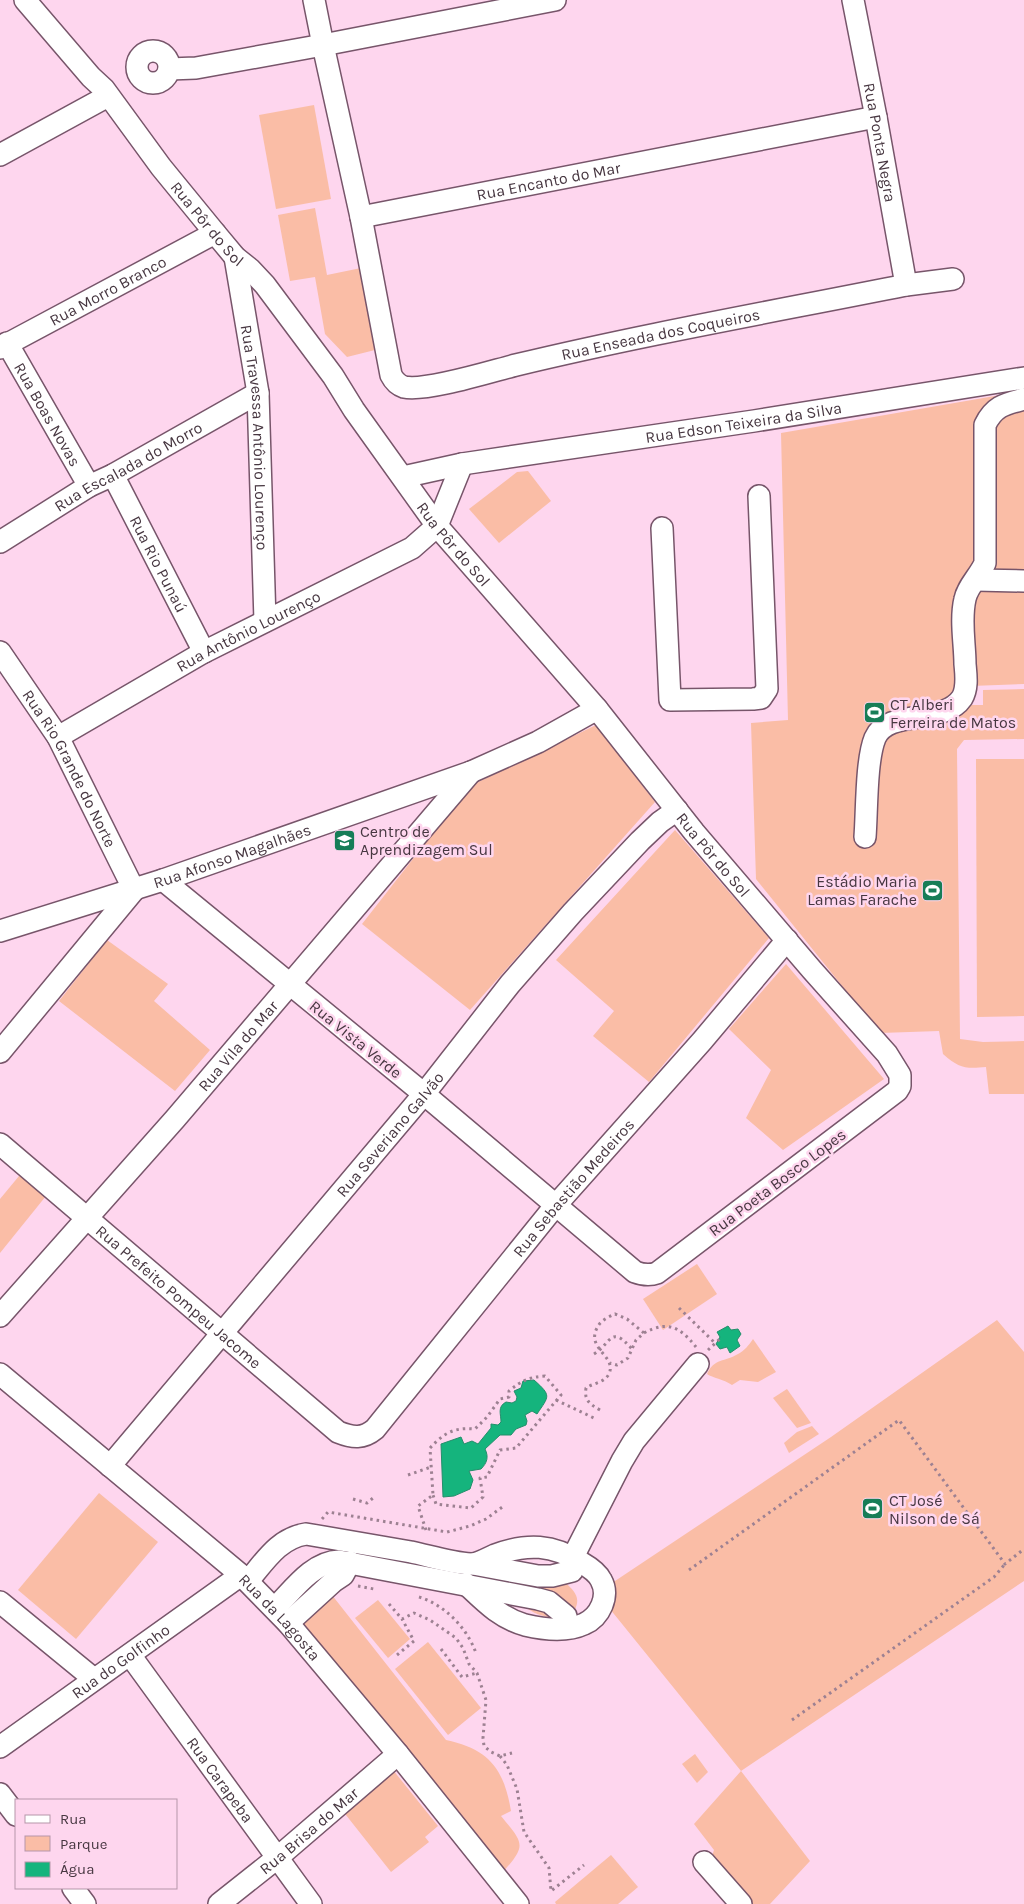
<svg xmlns="http://www.w3.org/2000/svg" width="1024" height="1904" font-family="Karla,sans-serif">
  <style>
    .green { fill: #fabda6 }
    .water { fill: #15b47d; stroke: #248e6b }
    .lines { fill: none; stroke-linecap: round; stroke-linejoin: round }
    .minor-casing { stroke: #77556a; stroke-width: 24 }
    .path { stroke: #9d8192; stroke-width: 3; stroke-dasharray: 2.5 4; stroke-linecap: butt }
    .minor { stroke: #fff; stroke-width: 21 }
    .labels { text-anchor: middle; stroke-width: 5; stroke-linejoin: round; paint-order: stroke }
    .street-label { font-size: 16px; fill: #473741; stroke: #fed6ee }
    .poi-label { font-size: 16px; fill: #473741; stroke: #fed6ee; text-anchor: start }
  </style>
  <rect width="100%" height="100%" fill="#fed6ee"/>
  <g class="green">
    <path d="M314,105l17,94 -55,10 -17,-94z"/>
    <path d="M315,208l12,67 34,-7 18,81 -32,8 -22,-23 -10,-57 -25,4 -12,-66z"/>
    <path d="M1024,391v293l-53,2v19h12v-15l41,-1v50l-60,1 -7,9 3,290 23,3 41,-1v53h-35l-3,-27c-21,2 -27,1 -43,-13l-4,-23 -59,2 -124,-154 -5,-156 37,-3 -7,-287z"/>
    <path d="M528,471l23,30 -52,42 -30,-34 48,-37z"/>
    <path d="M596,725l59,77 -185,208 -108,-86 108,-138z"/>
    <path d="M976,759h48v257l-47,1z"/>
    <path d="M675,830l94,108 -120,144 -56,-46 21,-25 -58,-51z"/>
    <path d="M107,940l61,44 -14,17 56,49 -35,41 -116,-90z"/>
    <path d="M786,964l98,115 -101,71 -37,-32 25,-48 -42,-41z"/>
    <path d="M24,1170l26,21 -50,62v-54z"/>
    <path d="M697,1264l20,30 -54,36 -20,-31z"/>
    <path d="M997,1320l27,32v229l-283,190 69,90 -40,43h-20l-39,-45 3,-9 -20,-26 47,-53 -144,-178 234,-156z"/>
    <path d="M753,1339l23,33 -18,10 -18,-2 -8,5c-9,-6 -19,-7 -25,-11 7,-16 18,-12 31,-20 6,-3 11,-9 15,-15z"/>
    <path d="M787,1389l24,34 -14,5 -24,-30z"/>
    <path d="M812,1426l7,8 -30,19 -5,-10 13,-11z"/>
    <path d="M99,1493l59,49 -82,97 -58,-49z"/>
    <path d="M522,1579h39c18,15 22,22 7,41 -26,-3 -45,-6 -56,-32z"/>
    <path d="M328,1590l118,150c43,9 58,29 65,71l-10,5c23,28 26,29 1,57l-201,-250z"/>
    <path d="M378,1600l32,39 -22,19 -33,-40z"/>
    <path d="M428,1642l53,66 -33,27 -53,-66z"/>
    <path d="M695,1754l13,18 -11,11 -15,-19z"/>
    <path d="M393,1770l45,56 -13,11 4,5 -38,30 -49,-62z"/>
    <path d="M611,1855l27,32 -20,17h-62l-1,-2z"/>
  </g>
  <g class="water">
    <path d="M728,1326l3,4 7,-1 3,5 -4,6 3,6 -10,7 -3,-6 -7,2 -4,-5 4,-7 -3,-5z"/>
    <path d="M534,1380c18,16 15,16 3,34l-5,-3 -7,4 2,6 -1,4 -10,4 -5,6h-11l-15,14c4,8 2,14 -4,20l-12,2 4,9 -3,9 -16,7 -11,1 -2,-53 20,-7 3,7 8,-3 6,3 13,-16v-4l7,1 3,-3c0,-8 -4,-15 5,-20l6,1 4,-2 1,-4 -3,-6 7,-3 2,-7z"/>
  </g>
  <g class="lines">
    <defs>
      <g id="minor">
        <path id="s1" d="M25,0l66,77 13,12 57,78 54,66 20,24 15,12 15,16 68,91 21,34 83,116 160,183 97,123 118,138 75,84 13,21v11l-3,5 -240,182c-8,3 -14,2 -22,-1l-211,-178 -261,-214"/>
        <path id="s2" d="M555,0l-232,45 38,172 30,158c3,6 7,10 13,12 22,5 88,-16 112,-22 129,-31 260,-54 390,-80l47,-6"/>
        <path id="s3" d="M853,0l23,117 30,168"/>
        <circle cx="153" cy="67" r="16"/>
        <path d="M169,69l27,-1 127,-23 -9,-45"/>
        <path d="M0,155l108,-59"/>
        <path id="s4" d="M361,217l515,-100"/>
        <path id="s5" d="M235,257l23,136 7,228"/>
        <path id="s6" d="M7,343l82,143"/>
        <path id="s7" d="M0,348l215,-115"/>
        <path id="s8" d="M113,475l91,177"/>
        <path id="s9" d="M403,477l59,-13 292,-43 270,-43"/>
        <path d="M662,528l8,172 83,-1 8,-1 6,-9 -8,-193"/>
        <path id="s10" d="M0,542l89,-56 24,-11 145,-82"/>
        <path d="M976,580l48,1"/>
        <path id="s11" d="M0,652l58,85 76,153"/>
        <path id="s12" d="M58,737l146,-85 208,-104 25,-22 25,-62"/>
        <path d="M865,837c2,-26 1,-77 10,-99 13,-30 68,-12 87,-40 6,-10 4,-23 3,-34 0,-20 -5,-44 0,-65 2,-12 15,-24 20,-36v-138c9,-19 20,-21 39,-26"/>
        <path id="s13" d="M0,931l163,-51 308,-108 67,-30 59,-33"/>
        <path d="M0,1052l134,-162"/>
        <path id="s14" d="M0,1144l338,288c15,6 25,7 37,-3l180,-223 147,-165 85,-101"/>
        <path id="s15" d="M0,1316l175,-197 296,-347"/>
        <path id="s16" d="M0,1374l241,201 47,48 110,131 120,150"/>
        <path id="s17" d="M110,1466l314,-372 86,-110 63,-72 67,-71 20,-19 17,-12"/>
        <path d="M573,1557l49,-96 12,-20 64,-77"/>
        <path d="M473,1564l65,12h14l20,-5"/>
        <path d="M248,1581c17,-20 31,-43 58,-47 35,6 70,12 105,18 19,4 40,11 60,12 7,0 17,-6 24,-9 32,-12 58,-11 87,8 7,4 15,9 19,17 9,16 -1,37 -17,44 -17,8 -42,5 -59,1 -25,-7 -41,-24 -59,-41"/>
        <path d="M0,1602l94,77"/>
        <path d="M275,1608c18,-18 37,-46 64,-47l199,38 11,3 17,14"/>
        <path d="M288,1623l46,-42 9,-6 7,-13"/>
        <path id="s18" d="M130,1655l181,249"/>
        <path id="s19" d="M0,1747l241,-172"/>
        <path d="M0,1794l16,21"/>
        <path d="M704,1862l37,42"/>
        <path d="M73,1888l12,16"/>
        <path id="s20" d="M219,1904l58,-46 121,-104"/>
      </g>
    </defs>
    <use href="#minor" class="minor-casing"/>
    <g class="path">
      <path d="M679,1308l36,35"/>
      <path d="M644,1333c24,-13 36,-6 52,14"/>
      <path d="M708,1350l14,-13"/>
      <path d="M594,1354c18,-11 16,-30 38,-5"/>
      <path d="M556,1400l40,19"/>
      <path d="M600,1410c-10,-6 -16,-9 -14,-22 7,-5 18,-5 23,-14 8,-18 -23,-25 -12,-46 3,-7 11,-11 18,-14l12,5 17,14 -8,7 -8,18 -11,7 -7,-2"/>
      <path d="M408,1475l23,-8"/>
      <path d="M353,1499l14,4 6,-5"/>
      <path d="M322,1519l6,-7 119,20 23,-6 16,-7 19,-14"/>
      <path d="M426,1530l-8,-24 15,-11 -3,-47c14,-15 24,-21 45,-19l12,-12 13,-18 9,-2v-6c12,-10 20,-14 36,-15l16,19 -45,53 -16,2 -13,27 -7,1 3,19 -12,11 -35,-4 -3,-9"/>
      <path d="M689,1570l210,-150 106,144 19,-15"/>
      <path d="M358,1586l16,3"/>
      <path d="M419,1597c26,8 48,31 57,56"/>
      <path d="M389,1604l13,15 12,-6 16,7 26,18 7,10 6,16 8,9 9,27 -3,38 1,8 7,6 9,4 12,-3"/>
      <path d="M441,1649l21,28 15,-4"/>
      <path d="M397,1655l17,-14 -12,-22"/>
      <path d="M792,1720l202,-143 11,-13"/>
      <path d="M500,1756l7,9 10,24 7,43 25,36 2,23 33,-26"/>
    </g>
    <use href="#minor" class="minor"/>
  </g>
  <defs>
    <symbol id="stadium-square" viewBox="-11 -11 22 22"><rect x="-9" y="-9" width="18" height="18" rx="4" fill="#177d57" stroke="#fed6ee"/><path d="M0-5a6.5 5 0 1 0 0 10a6.5 5 0 1 0 0-10ZM-3.5-1.8h7v3.6h-7Z" fill="#fff"/></symbol>
    <symbol id="school-square" viewBox="-11 -11 22 22"><rect x="-9" y="-9" width="18" height="18" rx="4" fill="#177d57" stroke="#fed6ee"/><path d="M0-5L7-2L0 1L-7-2ZM-4 1L0 2.5L4 1V4Q0 6-4 4Z" fill="#fff"/></symbol>
  </defs>
  <g fill-rule="evenodd">
    <use href="#stadium-square" x="862" y="700" width="25" height="25"/>
    <use href="#school-square" x="332" y="828" width="25" height="25"/>
    <use href="#stadium-square" x="920" y="878" width="25" height="25"/>
    <use href="#stadium-square" x="860" y="1496" width="25" height="25"/>
  </g>
  <g class="labels">
    <g class="street-label">
      <text dy="6" stroke="none"><textPath href="#s3" startOffset="145">Rua Ponta Negra</textPath></text>
      <text dy="6" stroke="none"><textPath href="#s4" startOffset="191">Rua Encanto do Mar</textPath></text>
      <text dy="6" stroke="none"><textPath href="#s1" startOffset="289">Rua Pôr do Sol</textPath></text>
      <text dy="6" stroke="none"><textPath href="#s7" startOffset="122">Rua Morro Branco</textPath></text>
      <text dy="6" stroke="none"><textPath href="#s2" startOffset="854">Rua Enseada dos Coqueiros</textPath></text>
      <text dy="6" stroke="none"><textPath href="#s6" startOffset="82">Rua Boas Novas</textPath></text>
      <text dy="6" stroke="none"><textPath href="#s9" startOffset="345">Rua Edson Teixeira da Silva</textPath></text>
      <text dy="6" stroke="none"><textPath href="#s5" startOffset="182">Rua Travessa Antônio Lourenço</textPath></text>
      <text dy="6" stroke="none"><textPath href="#s10" startOffset="149">Rua Escalada do Morro</textPath></text>
      <text dy="6" stroke="none"><textPath href="#s1" startOffset="694">Rua Pôr do Sol</textPath></text>
      <text dy="6" stroke="none"><textPath href="#s8" startOffset="100">Rua Rio Punaú</textPath></text>
      <text dy="6" stroke="none"><textPath href="#s12" startOffset="218">Rua Antônio Lourenço</textPath></text>
      <text dy="6" stroke="none"><textPath href="#s11" startOffset="136">Rua Rio Grande do Norte</textPath></text>
      <text dy="6" stroke="none"><textPath href="#s1" startOffset="1099">Rua Pôr do Sol</textPath></text>
      <text dy="6" stroke="none"><textPath href="#s13" startOffset="244">Rua Afonso Magalhães</textPath></text>
      <text transform="translate(356 1039) rotate(39)" y="6">Rua Vista Verde</text>
      <text dy="6" stroke="none"><textPath href="#s15" startOffset="360">Rua Vila do Mar</textPath></text>
      <text dy="6" stroke="none"><textPath href="#s17" startOffset="434">Rua Severiano Galvão</textPath></text>
      <text transform="translate(777 1182) rotate(-37)" y="6">Rua Poeta Bosco Lopes</text>
      <text dy="6" stroke="none"><textPath href="#s14" startOffset="796">Rua Sebastião Medeiros</textPath></text>
      <text dy="6" stroke="none"><textPath href="#s14" startOffset="235">Rua Prefeito Pompeu Jacome</textPath></text>
      <text dy="6" stroke="none"><textPath href="#s16" startOffset="371">Rua da Lagosta</textPath></text>
      <text dy="6" stroke="none"><textPath href="#s19" startOffset="148">Rua do Golfinho</textPath></text>
      <text dy="6" stroke="none"><textPath href="#s18" startOffset="154">Rua Carapeba</textPath></text>
      <text dy="6" stroke="none"><textPath href="#s20" startOffset="116">Rua Brisa do Mar</textPath></text>
    </g>
    <g class="poi-label">
      <text x="890" y="710">CT Alberi<tspan x="890" dy="18">Ferreira de Matos</tspan></text>
      <text x="360" y="837">Centro de<tspan x="360" dy="18">Aprendizagem Sul</tspan></text>
      <text x="917" y="887" text-anchor="end">Estádio Maria<tspan x="917" dy="18">Lamas Farache</tspan></text>
      <text x="889" y="1506">CT José<tspan x="889" dy="18">Nilson de Sá</tspan></text>
    </g>
  </g>
  <rect x="15" y="1799" width="162" height="90" fill="#fed6ee" stroke="#b596a9"/>
  <rect x="25" y="1815" width="25" height="8" fill="#ffffff" stroke="#b596a9"/>
  <text x="60" y="1824" font-size="15" fill="#473741">Rua</text>
  <rect x="25" y="1836" width="25" height="15" fill="#fabda6" stroke="#b596a9"/>
  <text x="60" y="1849" font-size="15" fill="#473741">Parque</text>
  <rect x="25" y="1862" width="25" height="15" fill="#15b47d" stroke="#b596a9"/>
  <text x="60" y="1874" font-size="15" fill="#473741">Água</text>
</svg>
